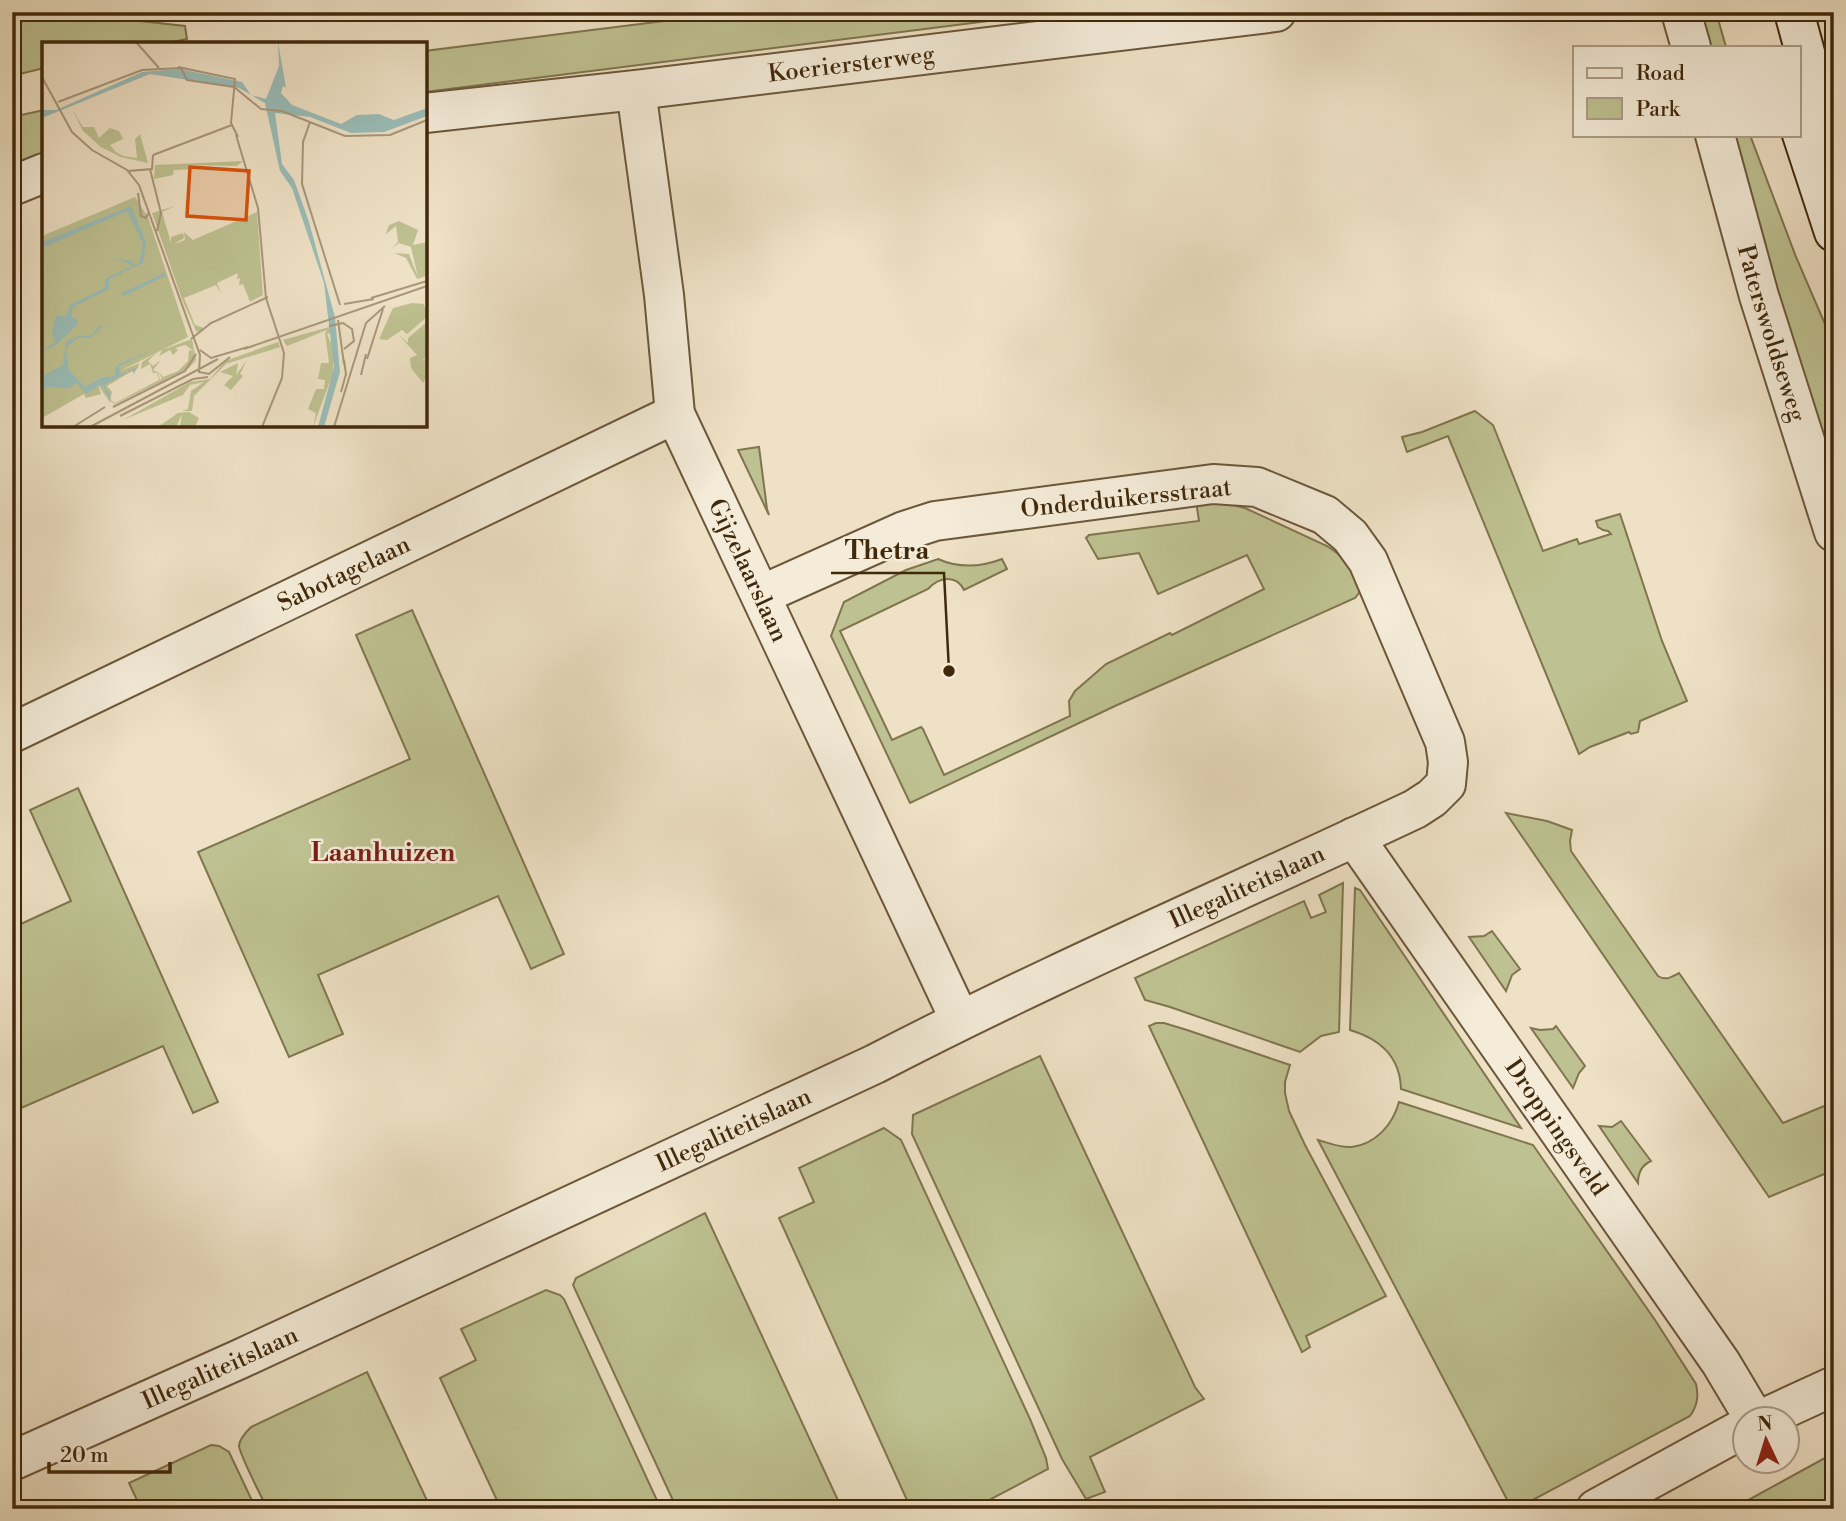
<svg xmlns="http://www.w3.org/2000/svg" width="1846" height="1521" font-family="'Libre Bodoni',serif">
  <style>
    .green { fill: #bec191; stroke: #80754e; stroke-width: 2 }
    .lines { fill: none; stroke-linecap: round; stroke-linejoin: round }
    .street-casing { stroke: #6c573a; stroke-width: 42 }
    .secondary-casing { stroke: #41290b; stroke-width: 42 }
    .street { stroke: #f4ecd9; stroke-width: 38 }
    .secondary { stroke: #f4ecd9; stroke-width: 38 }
    .labels { text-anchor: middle; stroke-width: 5; stroke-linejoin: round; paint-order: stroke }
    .street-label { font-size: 24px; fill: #41290b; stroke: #f4ecd9 }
    .neighbourhood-label { font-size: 26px; font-weight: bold; fill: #7a1f14; stroke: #f4ecd9 }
    .inset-river { fill: none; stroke: #9abdb8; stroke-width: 3.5 }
    .inset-road { fill: none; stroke: #a9977b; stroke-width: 2 }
    .view { fill: #d7540c; fill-opacity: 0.15; stroke: #d7540c; stroke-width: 3.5 }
    .inset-edge { fill: none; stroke: #41290b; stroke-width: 3.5 }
    .leader { fill: none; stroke: #41290b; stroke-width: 2.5 }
    .callout-dot { fill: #41290b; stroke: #f4ecd9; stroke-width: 2.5 }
    .callout-label { font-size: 26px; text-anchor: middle; font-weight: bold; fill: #41290b; stroke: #f4ecd9; stroke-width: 5; stroke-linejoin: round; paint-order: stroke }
  </style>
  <rect width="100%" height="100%" fill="#eee1c5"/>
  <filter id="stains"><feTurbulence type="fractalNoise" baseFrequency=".00286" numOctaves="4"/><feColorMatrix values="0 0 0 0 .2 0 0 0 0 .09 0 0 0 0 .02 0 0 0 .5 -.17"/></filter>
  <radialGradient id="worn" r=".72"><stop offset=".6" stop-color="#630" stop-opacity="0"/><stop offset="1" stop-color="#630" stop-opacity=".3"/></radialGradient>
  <g class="green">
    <path d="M12,12h45l128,14 2,13 -25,5h-118v24l-32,8z"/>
    <path d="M736,12h323l-634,80v-41z"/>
    <path d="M1693,12h23l10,35h-23z"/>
    <path d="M44,110v42l-32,13v-48z"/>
    <path d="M1725,135h25l46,122 38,88v157z"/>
    <path d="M1475,411l18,14 50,126 34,-12 2,5 32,-10 -3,-3 -5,-1 -5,-3 -2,-6 24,-7 42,127 25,60 -47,20 -2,11 -7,2 -2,-2 -39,15 -11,7 -131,-318 -41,16 -5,-15 20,-5z"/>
    <path d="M759,447l8,62 2,6 -31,-65z"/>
    <path d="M1196,501l24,1 25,6 82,38 17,12 17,29 -2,6 -4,5 -240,108 -205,97 -79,-167 13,-34 62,-32 32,-11c20,9 43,8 64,0l5,10 -43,21c-8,-16 -25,-13 -36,-1l-88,42 52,109 29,-13 2,2 21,46 126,-59 -1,-15 6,-10 31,-27 64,-31 2,2 92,-46 -17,-34 -89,39 -19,-41 -41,6 -12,-21 3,-3 110,-14z"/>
    <path d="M412,610l152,344 -33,15 -33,-73 -180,79 25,59 -54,23 -91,-205 212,-93 -54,-124z"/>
    <path d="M78,788l140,314 -25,11 -30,-67 -151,66v-184l59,-27 -41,-91z"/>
    <path d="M1506,813l41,8 25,9 -2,11 1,10 87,125c8,5 13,1 21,-3l104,150 51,-21v68l-65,27z"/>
    <path d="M1343,883l-4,149 -18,4 -21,16 -130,-45 -25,-7 -10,-22 169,-77 7,17 15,-6 -7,-17z"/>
    <path d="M1355,888l5,2 161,238 -120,-39c-1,-33 -21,-50 -51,-59z"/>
    <path d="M1492,931l28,38 -8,6 -6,16 -37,-54 15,-1z"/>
    <path d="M1156,1023h8l23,7 103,35 -5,17v11l4,18 16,34 81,151 -80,40 4,11 -8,5 -153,-326z"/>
    <path d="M1556,1026l29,40 -6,7 -6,15 -42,-60 9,2 13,-1z"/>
    <path d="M1040,1056l155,331 9,12 -114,58 15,35 -19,7 -24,-40 -150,-325 1,-19z"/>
    <path d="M1399,1102l134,43 122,175 41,64c3,13 1,22 -6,32l-165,88 -8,5h-5l-194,-369c11,3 22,8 34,7 24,-3 41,-23 47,-45z"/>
    <path d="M1621,1121l30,40c-9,4 -13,12 -13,22l-39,-57 13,1z"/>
    <path d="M884,1128l17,12 129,279 16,39 2,11 -76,40h-5l-2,-3 -4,3h-29l-3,-6 -12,6h-6l-132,-291 35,-16 -15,-34z"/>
    <path d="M705,1213l137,296h-165l-104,-224 3,-7z"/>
    <path d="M546,1290l14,5 4,4 97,210h-160l-61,-131 36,-18 -15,-31z"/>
    <path d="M367,1372l64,137h-164c-5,-12 -27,-53 -28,-63 0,-7 7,-14 12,-19z"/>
    <path d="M211,1445l8,1 10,6 27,57h-115l-12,-26z"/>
    <path d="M1834,1453v56h-102z"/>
  </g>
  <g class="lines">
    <defs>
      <g id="street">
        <path d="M1681,12l10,35"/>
        <path id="s1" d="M636,90l28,205 11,119 285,606"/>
        <path id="s2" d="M425,113l211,-23 640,-78"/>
        <path id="s3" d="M1715,135l44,161 75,236"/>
        <path d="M12,186l32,-13"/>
        <path id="s4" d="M12,733l663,-319"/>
        <path id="s5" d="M1354,837l367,526 34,57"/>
        <path d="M1760,1420l74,-34"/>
        <path id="s6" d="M12,1461l228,-102 635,-295c177,-92 360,-170 540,-255l17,-11 14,-14 2,-22 -3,-20 -77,-181 -18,-25 -25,-21 -68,-28 -44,-3 -278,37 -31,10 -143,64"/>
        <path d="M1596,1509l148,-81"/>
      </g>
      <g id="secondary">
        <path d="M1794,12l40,147"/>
        <path d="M1800,128l34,104"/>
      </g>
    </defs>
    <use href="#street" class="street-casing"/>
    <use href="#secondary" class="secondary-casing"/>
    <use href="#street" class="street"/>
    <use href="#secondary" class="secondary"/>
  </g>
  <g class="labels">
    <g class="street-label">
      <text dy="8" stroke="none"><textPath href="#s2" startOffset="429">Koeriersterweg</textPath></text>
      <text dy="8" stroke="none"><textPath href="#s3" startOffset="206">Paterswoldseweg</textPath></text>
      <text transform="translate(1126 498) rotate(-6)" y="8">Onderduikersstraat</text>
      <text dy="8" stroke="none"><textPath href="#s1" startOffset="499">Gijzelaarslaan</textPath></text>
      <text dy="8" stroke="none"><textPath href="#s4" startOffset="368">Sabotagelaan</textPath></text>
      <text dy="8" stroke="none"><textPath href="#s6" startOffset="1362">Illegaliteitslaan</textPath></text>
      <text dy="8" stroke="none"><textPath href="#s5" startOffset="354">Droppingsveld</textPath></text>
      <text dy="8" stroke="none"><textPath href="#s6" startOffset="794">Illegaliteitslaan</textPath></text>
      <text dy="8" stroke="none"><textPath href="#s6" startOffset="228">Illegaliteitslaan</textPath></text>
    </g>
    <g class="neighbourhood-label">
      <text x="383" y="861">Laanhuizen</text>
    </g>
  </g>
  <g transform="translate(42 42)">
    <rect width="385" height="385" fill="#eee1c5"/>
    <path d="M30,67l11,18h11l5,11 11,-10 9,3 4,8 -13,6 6,7 -22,-12 29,16 14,2 -2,-19 5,-5 8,29 -27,-6 -20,-10 -18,-16zM201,119l-6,5 -49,-1 8,4 -22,1 -1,5 -19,4 1,-14zM93,155l13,20 40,120 -68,34 20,-8 -6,11 -2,-3 -25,15 5,6 -2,8 5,3 44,-23 -2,-7h-4l-3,-9 -9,5 1,-7 14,-9 -8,8 5,5 8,-6 -8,10 5,3 2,7 2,-2 -5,-8 6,7 15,-6 10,-10 1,-11 5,1 -9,-6 -10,3 3,2 -5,5 -3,-5 -11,6 3,-6 30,-11 4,21 -7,8 -74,36 -6,-3 -11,-16 3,9 -15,4 -2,-4 -42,24v-182zM133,164l-13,6 9,31v-6l12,-4 1,5 -10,6 11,-4 -1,-8 9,8 64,-28 6,83 -19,10 6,-3 -7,-18 -4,1 1,-7 -3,1 1,-6 -21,10 4,11 -5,-9 -32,13 11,27 9,3 -5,5 -3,-2 -14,-32 -30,-86zM357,179l19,9 -5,15 14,-3v34l-10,3 -11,-21 -12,-5 15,1 9,23 -7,-30 -12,-4 -7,5 6,-6 -2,-16 -10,8 3,-9zM370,261l12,1 3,13 -20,17 -5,-4 -15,10 -8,-1 14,-31zM385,280v34l-6,5 6,-3v17l-4,-11 4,13 -4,6 -12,-15 -1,-10 7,-3 -18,-20 9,8v-5zM287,285l3,6 -5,1 7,16 -1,23 -20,54 3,-14 -8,-4 8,-20h8l1,-9 -7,-1 3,-16h8l-4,-30 2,-3 -40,16 -4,-6zM236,300l2,5 -54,17 -32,32 -2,15h-10l6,-2 3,-18 13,-9 -14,3 -7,10 -60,25 67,-38 20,-3 15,-18zM205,318l-7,14 3,2 -12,14 -7,-5 9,-9 -13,-4 18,-9 -2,12zM147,370l10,6 -4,9h-15l2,-13 -6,13h-18l20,-14z" fill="#bec191"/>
    <path d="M236,0l8,46 -3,-2 -2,7 11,12 49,19 16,-9 22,-1 15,6 33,-12v8l-43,16 -33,1 -41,-16 -35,-4 7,51 12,16 15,42 26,95 5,55 -16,55h-6l16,-60 -10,-84 -32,-95 -12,-17 -15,-68 -26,-15 -89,-14 -108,44v-8h14l86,-38 38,-3 62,13 9,13 15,4 13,-33zM89,164l15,36 -3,21 -34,16v10l-36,18 -2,10 6,2v6l-21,20 -14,7 13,-11 -3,-9 4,-16h10l4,-11 34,-17 2,-10 27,-12 -17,-8 16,3 2,4 5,-2 4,-19 -16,-33 -82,36 -3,-5zM57,284h4l-11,11 -14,1 -12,10 3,22 16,17 16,-9 14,-2v-8l4,-4 36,-15 -37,18 4,8 15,-8 1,1 -33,16v4l5,5 1,8 -7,-12v-4h-5l8,-6 -21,15 -9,-11 -8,5 -22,-1 -5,6v-17l21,-11 3,-23 12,-6h13z" fill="#9abdb8"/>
    <path class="inset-river" d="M80,253l43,-21"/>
    <path class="inset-road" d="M94,0l23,26M136,25l57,12 -4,44 7,14M0,35l30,55 20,18 35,20 12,15 61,170 -1,17 10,2 21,-17M16,60l84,-32 39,-2 6,12 47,7 27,22 21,2 63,25 45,-1 37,-15M268,80l-7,20 -1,42 38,121M194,93l22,73 8,90 18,55 -2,25 -20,49M111,113l79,-30M108,127l11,44 -4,18M88,132l-1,-3 23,-2 1,-14M96,151l3,23 5,2 3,-6M329,256l56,-17M302,262l30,-5M296,278l6,44M167,282l59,-27M287,284l14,-3 9,6 2,12 -10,8M149,297l20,-16M202,307l183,-63M158,308l11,8 37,-11M325,317l16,-50M319,333l5,-21M299,350l5,-18 -2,-14M71,365l72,-36 11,-17M78,374l73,-37 15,-2M31,385l32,-20M48,385l128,-68M292,385l32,-104 19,-17"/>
    <path class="view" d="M148,125l59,4 -3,49 -59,-4z"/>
    <rect width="385" height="385" class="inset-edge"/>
  </g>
  <path class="leader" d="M949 671L944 573H831"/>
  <circle class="callout-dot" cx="949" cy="671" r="7"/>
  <g class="callout-label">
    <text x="887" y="559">Thetra</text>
  </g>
  <rect width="1846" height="1521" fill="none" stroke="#eee1c5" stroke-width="42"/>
  <rect x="14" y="14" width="1818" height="1493" fill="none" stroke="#41290b" stroke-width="3.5"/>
  <rect x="21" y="21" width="1804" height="1479" fill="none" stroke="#41290b" stroke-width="2"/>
  <rect x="1573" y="46" width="228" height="91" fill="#f4ecd9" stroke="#ac9e87" stroke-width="2"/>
  <rect x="1587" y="68" width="35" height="10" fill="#f4ecd9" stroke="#ac9e87" stroke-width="2"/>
  <text x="1636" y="80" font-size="21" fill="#41290b">Road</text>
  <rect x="1587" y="98" width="35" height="21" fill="#bec191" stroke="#ac9e87" stroke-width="2"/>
  <text x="1636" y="116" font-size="21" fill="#41290b">Park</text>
  <g transform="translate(1766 1440) rotate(356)"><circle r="33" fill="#f4ecd9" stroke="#ac9e87" stroke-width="2"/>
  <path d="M0-5L12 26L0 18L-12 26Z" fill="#8f2418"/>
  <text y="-10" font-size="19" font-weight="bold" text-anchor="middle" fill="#41290b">N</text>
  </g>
  <path d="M49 1462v10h121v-10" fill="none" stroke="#41290b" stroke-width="3.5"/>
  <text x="60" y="1462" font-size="21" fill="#41290b" stroke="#f4ecd9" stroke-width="5" paint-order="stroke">20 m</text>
  <rect width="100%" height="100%" filter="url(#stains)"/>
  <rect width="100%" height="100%" fill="url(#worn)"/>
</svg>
